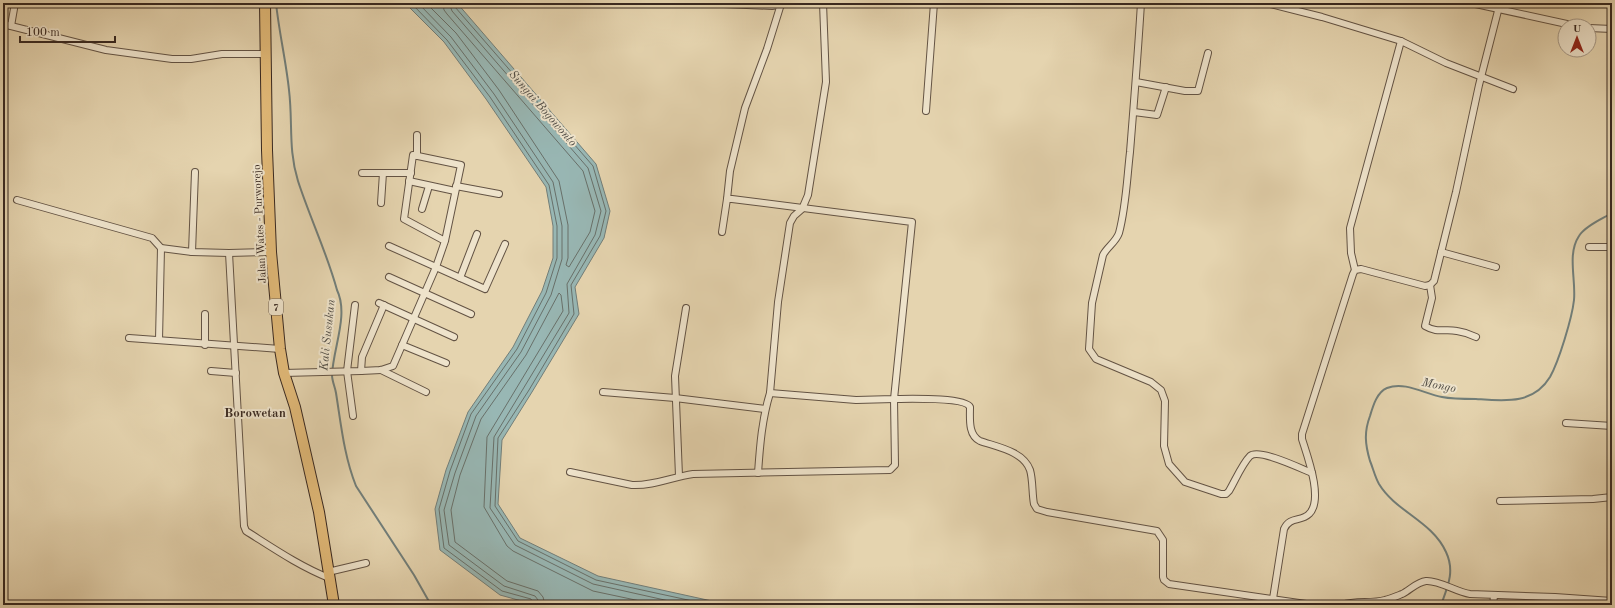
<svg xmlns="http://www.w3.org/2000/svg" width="1615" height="608" font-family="'Old Standard TT',serif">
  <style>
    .water { fill: #98b7b4; stroke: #727e79 }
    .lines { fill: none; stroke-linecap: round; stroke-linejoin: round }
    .shore { stroke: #68706a; stroke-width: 1 }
    .stream { stroke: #727e79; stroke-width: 2 }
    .minor-casing { stroke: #635344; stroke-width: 8 }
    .trunk-casing { stroke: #382820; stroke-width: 12 }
    .minor { stroke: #eee3cb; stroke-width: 6 }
    .trunk { stroke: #e2ba78; stroke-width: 10 }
    .labels { text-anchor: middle; stroke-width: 4; stroke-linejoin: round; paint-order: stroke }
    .shield { fill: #eee3cb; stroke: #6f6053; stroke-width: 1 }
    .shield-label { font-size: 10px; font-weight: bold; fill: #382820 }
    .street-label { font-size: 11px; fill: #382820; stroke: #eee3cb }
    .water-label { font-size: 12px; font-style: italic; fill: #504c45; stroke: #eee3cb }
    .quarter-label { font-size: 13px; font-weight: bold; fill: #382820; stroke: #eee3cb }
  </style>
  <rect width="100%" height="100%" fill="#e5d4af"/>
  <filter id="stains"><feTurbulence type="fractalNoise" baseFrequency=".005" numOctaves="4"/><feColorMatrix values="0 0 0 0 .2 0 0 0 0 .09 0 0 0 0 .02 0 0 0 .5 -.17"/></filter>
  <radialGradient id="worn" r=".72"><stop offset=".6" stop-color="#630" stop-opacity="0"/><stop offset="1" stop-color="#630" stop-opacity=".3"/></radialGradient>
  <path class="water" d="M405,3h52l139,161 14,47 -6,27 -29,49 4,27 -47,78 -30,48 -4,64 22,34 78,38 132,29h-194l-36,-10 -60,-45 -5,-41 11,-39 22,-58 45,-65 29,-56 11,-33v-32l-7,-39 -60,-88 -42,-57z"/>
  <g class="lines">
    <g class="shore">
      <path d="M411,3l36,37 43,57 59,88 8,41v32l-11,35 -29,56 -46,65 -21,57 -11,38 5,39 58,43 29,8 3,6"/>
      <path d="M418,3l33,34 43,57 59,88 9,44v33l-11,36 -30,57 -45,64 -21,57 -11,37 5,35 55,41 31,10 3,4 1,5"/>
      <path d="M426,3l30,30 43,57 60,91 9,44v33l-2,7 3,2 21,-35 5,-21 -12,-40 -136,-157 -3,-4 -1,-7"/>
      <path d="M449,3l3,8 136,157 13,43 -6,24 -28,49 2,29 -75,124 -4,71 25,37 78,39 94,21"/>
      <path d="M454,3l1,4 138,159 13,45 -6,25 -29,49 3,29 -45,76 -31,48 -3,68 23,35 78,39 115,25"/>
      <path d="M545,605l-2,-8 -5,-6 -31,-10 -52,-39 -4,-32 9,-35 21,-56 45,-64 33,-62 2,2 2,16 -76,126 -3,70 23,39 6,5 80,40 66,14"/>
    </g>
    <g class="stream">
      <path d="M276,3c3,29 10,58 13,87 4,33 -1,59 9,91 12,37 29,72 39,109 12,25 -4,58 -5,85 0,6 3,12 4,18 5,31 8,63 20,93l58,89 17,30"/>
      <path d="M1441,605c7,-19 14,-34 5,-53 -14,-31 -50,-40 -67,-68 -4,-7 -6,-16 -9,-23 -5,-17 -6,-29 0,-45 3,-10 7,-24 17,-28 18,-7 38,6 55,9 10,2 22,2 34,2 28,2 57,6 74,-22 9,-16 22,-59 24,-77 2,-21 -7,-46 5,-64 6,-10 23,-17 33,-23"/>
    </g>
    <defs>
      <g id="minor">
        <path d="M701,3l71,3 12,-2"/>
        <path d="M1141,3c-3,50 -7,99 -11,149 -3,26 -4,55 -11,81 -3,9 -12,14 -16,22l-11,48 -3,46 7,10 55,23 10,8 4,11 -1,45 5,18 16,18 36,12h5l3,-3c6,-10 13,-27 21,-35 9,-8 52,13 62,17"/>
        <path d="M1266,3l56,14 79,24 45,22 67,26"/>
        <path d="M1471,3l105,23"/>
        <path d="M3,24l103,26 66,9h19l31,-5h44"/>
        <path d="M11,26l4,-23"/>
        <path d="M1589,28l23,1"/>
        <path d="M1136,82l49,9h13l10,-38"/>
        <path d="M926,111l8,-108"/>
        <path d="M1134,112l23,3 9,-28"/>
        <path d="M417,156v-21"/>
        <path d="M362,173h49"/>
        <path d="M409,181l46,10"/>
        <path d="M456,186l43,8"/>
        <path d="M727,199l3,-28 15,-63 22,-59 14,-45"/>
        <path d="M17,200l135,38 9,10 31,4 37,1 42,-1"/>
        <path d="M381,203l2,-30"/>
        <path d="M422,209l7,-23"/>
        <path d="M722,232l5,-33h5l180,23 -18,177 -38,1 -86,-7"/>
        <path d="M389,246l96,43 20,-45"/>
        <path d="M1589,247h23"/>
        <path d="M192,252l3,-80"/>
        <path d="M1441,252l55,15"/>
        <path d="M229,253l15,273 2,5c27,17 53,35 83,47"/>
        <path d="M1355,270l-4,-17 -1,-25 51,-187"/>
        <path d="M389,277l82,37"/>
        <path d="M460,278l17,-44"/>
        <path d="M1430,285l2,13 -7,28c14,8 18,2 32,5 7,1 13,3 19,6"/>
        <path d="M379,303l75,34"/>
        <path d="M205,314v31"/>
        <path d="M129,338l151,11"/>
        <path d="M159,340l2,-92"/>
        <path d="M402,345l44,18"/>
        <path d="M381,370l45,22"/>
        <path d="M211,371l25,2"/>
        <path d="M361,371l1,-14 22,-52"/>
        <path d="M284,373l77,-2 20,-1 12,-4 43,-99 9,-26 16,-76 -48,-10 -9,64 41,22"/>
        <path d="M603,392l72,6 90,11"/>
        <path d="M353,416l-6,-45 8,-66"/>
        <path d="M1566,423l46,3"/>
        <path d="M570,472l62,13c22,1 40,-8 61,-11l197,-4 5,-5 -1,-66c13,0 71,-2 76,8 0,12 -2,28 10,34 17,6 43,10 50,29 3,10 2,24 4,34l3,5 10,3 110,19 6,9v37l1,3 5,4 144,21"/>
        <path d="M758,473c2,-28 4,-54 12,-80l8,-91 12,-79 4,-7 8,-7 6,-14 18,-113 -3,-79"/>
        <path d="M679,476l-4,-100 11,-68"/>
        <path d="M1500,501l93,-2 19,-2"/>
        <path d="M328,572l38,-9"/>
        <path d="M1272,605l12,-76c6,-13 17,-7 25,-15 15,-14 -2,-59 -7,-75v-5l51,-160 2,-4 6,-1 64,17 5,-1 4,-4 22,-89 23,-107 21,-82"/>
        <path d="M1342,605c14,-5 29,-1 43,-5 5,-1 12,-4 17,-6 8,-4 15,-12 24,-13 13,-1 30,11 44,13l85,3 57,4"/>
        <path d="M1493,605l1,-9"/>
      </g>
      <path id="trunk" d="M265,3l2,147 4,102 9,97 4,24 11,34 24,105 15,93"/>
    </defs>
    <use href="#minor" class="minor-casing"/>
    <use href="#trunk" class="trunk-casing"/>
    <use href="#minor" class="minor"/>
    <use href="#trunk" class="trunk"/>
  </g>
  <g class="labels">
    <rect class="shield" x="269" y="299" width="14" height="16" rx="3"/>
    <g class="shield-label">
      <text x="276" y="311">7</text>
    </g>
    <g class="street-label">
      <text transform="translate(259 224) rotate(-93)" y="4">Jalan Wates - Purworejo</text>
    </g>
    <g class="water-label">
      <text transform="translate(543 108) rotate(49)" y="4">Sungai Bogowonto</text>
      <text transform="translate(327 335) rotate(-84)" y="4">Kali Susukan</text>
      <text transform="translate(1439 385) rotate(11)" y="4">Mongo</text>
    </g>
    <g class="quarter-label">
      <text x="255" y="417">Borowetan</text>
    </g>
  </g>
  <rect width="1615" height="608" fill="none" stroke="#e5d4af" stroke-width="16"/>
  <rect x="4" y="4" width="1607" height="600" fill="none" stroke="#382820" stroke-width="2"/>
  <rect x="8" y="8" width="1599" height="592" fill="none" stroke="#382820"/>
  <g transform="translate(1577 38)"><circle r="19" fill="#eee3cb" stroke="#a59887"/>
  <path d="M0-3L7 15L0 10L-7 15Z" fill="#8f2418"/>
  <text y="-6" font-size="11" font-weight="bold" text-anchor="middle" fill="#382820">U</text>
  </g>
  <path d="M20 36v6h95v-6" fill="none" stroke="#382820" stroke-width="2"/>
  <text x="26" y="36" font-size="12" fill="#382820" stroke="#eee3cb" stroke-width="3" paint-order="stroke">100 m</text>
  <rect width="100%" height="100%" filter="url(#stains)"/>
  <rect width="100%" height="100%" fill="url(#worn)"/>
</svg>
